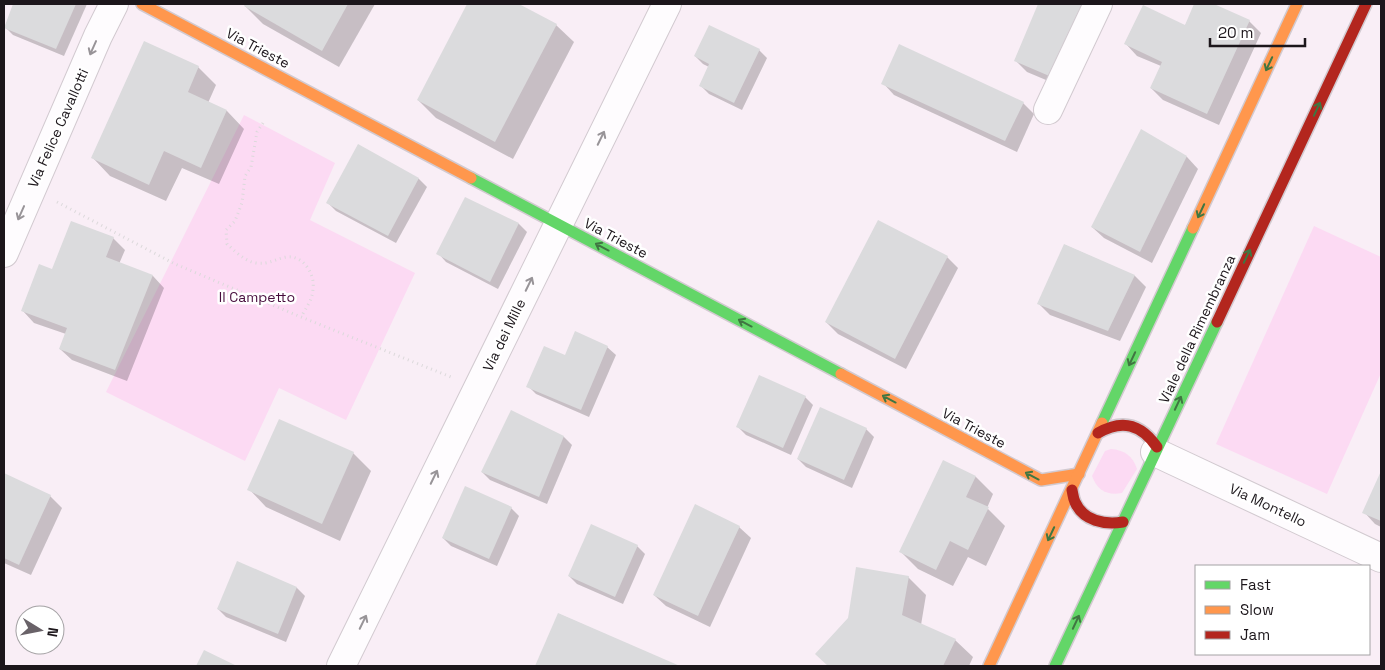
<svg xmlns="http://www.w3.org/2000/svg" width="1385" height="670" font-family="'Space Grotesk',sans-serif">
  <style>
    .green { fill: #fcdaf3 }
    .shadow { fill: #0003 }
    .building { fill: #dbdbdd }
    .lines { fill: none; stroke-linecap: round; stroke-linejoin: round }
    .street-casing { stroke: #d2cad0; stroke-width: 30 }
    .fast-casing { stroke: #d2cad0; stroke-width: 14 }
    .slow-casing { stroke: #d2cad0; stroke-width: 14 }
    .jam-casing { stroke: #d2cad0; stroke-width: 14 }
    .path { stroke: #dcd9db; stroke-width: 3; stroke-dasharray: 1 4; stroke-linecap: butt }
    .street { stroke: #fefcfe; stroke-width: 28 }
    .fast { stroke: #63d668; stroke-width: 11 }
    .slow { stroke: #ff974d; stroke-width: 11 }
    .jam { stroke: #b3261e; stroke-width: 11 }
    .oneway { stroke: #989498 }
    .oneway2 { stroke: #407642 }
    .labels { text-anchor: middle; stroke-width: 5; stroke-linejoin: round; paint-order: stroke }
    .street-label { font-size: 14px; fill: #1c161b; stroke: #fff }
    .park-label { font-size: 14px; fill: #470d3d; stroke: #fff }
  </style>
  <rect width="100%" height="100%" fill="#f9eef6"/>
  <g class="green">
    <path d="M244,115l91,48 -25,57 105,53 -69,147 -67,-32 -34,73 -139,-69z"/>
    <path d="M1314,226l67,31v116l-54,121 -111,-50z"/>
    <path d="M1111,449c13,1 22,7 26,20l-15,24c-15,3 -25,-3 -30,-17l13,-25z"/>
  </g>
  <g class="shadow">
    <path d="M14,4h73l-23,52 -51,-21 -8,-8z"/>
    <path d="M247,4h128l-36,63 -76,-43 -18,-18z"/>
    <path d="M469,4h48l39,21 18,17 -61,117 -77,-41 -18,-18z"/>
    <path d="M1039,4h62l-36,84 -38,-16 -12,-12z"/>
    <path d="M1196,4h15l38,17 12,12 -42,92 -56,-25 -12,-12 10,-22 -24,-10 -11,-12 59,-18z"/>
    <path d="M145,43l53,24 18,18 -8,18 19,8 17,18 -25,55 -37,-16 -16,33 -56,-25 -17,-18z"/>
    <path d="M759,50l8,8 -25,52 -33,-16 -8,-8 8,-19 -6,-3 -8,-8z"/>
    <path d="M883,83l140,20 11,11 -17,38 -123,-57z"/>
    <path d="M1141,131l46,26 11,12 -46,94 -48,-25 -12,-11z"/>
    <path d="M359,146l60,33 8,8 -31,56 -60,-32 -8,-8z"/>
    <path d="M466,199l53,25 8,8 -29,57 -52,-27 -8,-9z"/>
    <path d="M113,238l12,12 -6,14 34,12 11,12 -37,93 -55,-21 -12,-11 6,-15 -32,-11 -11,-12 30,-41z"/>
    <path d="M1065,245l70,31 11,11 -26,54 -70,-26 -11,-11z"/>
    <path d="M947,257l11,11 -52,101 -68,-35 -12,-12z"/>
    <path d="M607,347l9,8 -27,62 -53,-23 -8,-8z"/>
    <path d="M805,397l8,8 -22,50 -45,-20 -8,-8z"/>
    <path d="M512,412l52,25 8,8 -25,59 -57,-24 -8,-8z"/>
    <path d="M866,429l8,8 -22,51 -46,-21 -8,-8z"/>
    <path d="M353,453l18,18 -31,70 -74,-34 -17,-18z"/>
    <path d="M943,462l33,15 17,17 -6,14 18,18 -19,40 -18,-9 -15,29 -35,-17 -17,-17z"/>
    <path d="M4,475l46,21 12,12 -31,67 -27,-12z"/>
    <path d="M1381,475v52l-6,-3 -11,-12z"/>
    <path d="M511,508l8,8 -22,50 -46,-20 -8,-8z"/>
    <path d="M739,527l12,11 -41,89 -44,-21 -12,-11z"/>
    <path d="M637,546l8,8 -22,50 -46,-20 -8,-8z"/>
    <path d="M238,563l59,25 8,8 -19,46 -60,-25 -8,-8z"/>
    <path d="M908,577l18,18 -5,30 34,15 18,17 -4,9h-140l-12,-12z"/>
    <path d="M559,614l118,52h-140z"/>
  </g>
  <g class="building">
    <path d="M13,4h63l-20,45 -52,-21z"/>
    <path d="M245,4h103l-26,47 -78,-45z"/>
    <path d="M467,4h52l38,20 -62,118 -78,-42z"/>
    <path d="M1038,4h47l-31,74 -40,-17z"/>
    <path d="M1194,4h20l36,16 -43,94 -57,-26 12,-26 -38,-18 19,-39 42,20z"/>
    <path d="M709,25l51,24 -26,54 -35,-17 10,-22 -15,-8z"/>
    <path d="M144,41l55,25 -11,26 39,18 -26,58 -37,-17 -15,34 -58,-27z"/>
    <path d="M899,44l125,58 -19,39 -124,-57z"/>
    <path d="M1141,129l46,27 -47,96 -49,-25z"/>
    <path d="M358,144l61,34 -31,58 -62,-33z"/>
    <path d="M465,197l54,26 -29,59 -54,-28z"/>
    <path d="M878,220l70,36 -53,103 -70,-37z"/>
    <path d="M71,221l43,16 -8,20 47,18 -38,95 -56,-21 8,-21 -46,-17 18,-47 13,5z"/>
    <path d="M1064,244l71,31 -27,56 -71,-27z"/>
    <path d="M575,331l33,15 -27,64 -55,-23 18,-41 21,9z"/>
    <path d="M759,375l47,21 -23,52 -47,-21z"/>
    <path d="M820,407l47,21 -23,52 -47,-21z"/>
    <path d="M511,410l53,26 -25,61 -58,-25z"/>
    <path d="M279,419l75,33 -32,72 -75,-34z"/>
    <path d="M943,460l33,16 -10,21 23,10 -21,43 -18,-9 -14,29 -37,-18z"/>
    <path d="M1381,471v50l-19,-8z"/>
    <path d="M4,473l47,22 -32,70 -15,-7z"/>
    <path d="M465,486l47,21 -23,52 -47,-21z"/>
    <path d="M695,504l45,22 -42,90 -45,-21z"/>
    <path d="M591,524l47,21 -23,52 -47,-21z"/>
    <path d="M237,561l60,26 -19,47 -61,-25z"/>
    <path d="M856,567l53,9 -7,39 54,24 -13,27h-115l-13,-12 33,-36z"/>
    <path d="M558,613l122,53h-145z"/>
    <path d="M204,650l33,16h-41z"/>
  </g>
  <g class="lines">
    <defs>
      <g id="street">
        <path d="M1048,110l50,-106"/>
        <path d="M4,253l94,-217 16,-32"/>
        <path d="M1155,452l226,106"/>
        <path d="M341,666l326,-662"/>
      </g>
      <g id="fast">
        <path d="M471,178l370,196"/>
        <path d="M1102,423l91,-195"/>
        <path d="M1055,666l162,-344"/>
      </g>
      <g id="slow">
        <path d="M142,4l329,174"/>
        <path d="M1193,228l104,-224"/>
        <path d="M841,374l200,106 38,-6"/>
        <path d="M989,666l113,-243"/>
      </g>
      <g id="jam">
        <path d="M1217,322l149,-318"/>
        <path d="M1098,433c24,-14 43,-9 59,14"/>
        <path d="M1072,490c1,4 1,8 3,12 8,19 30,23 48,20"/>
      </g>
    </defs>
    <use href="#street" class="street-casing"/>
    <use href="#fast" class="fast-casing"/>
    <use href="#slow" class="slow-casing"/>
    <use href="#jam" class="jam-casing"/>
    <g class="path">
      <path d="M263,123l-6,9 -6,35 -6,9 -3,27 -7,18 -9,9 1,14c8,7 17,17 29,19 13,2 21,-5 31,-6 16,-2 28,17 26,31 0,11 -7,20 -12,29"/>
      <path d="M57,202l118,62 126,53 150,60"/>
    </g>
    <use href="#street" class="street"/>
    <use href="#fast" class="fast"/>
    <use href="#slow" class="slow"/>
    <use href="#jam" class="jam"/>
  </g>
  <defs><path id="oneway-shaft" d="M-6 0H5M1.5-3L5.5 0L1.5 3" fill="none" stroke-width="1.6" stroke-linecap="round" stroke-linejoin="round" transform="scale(1.25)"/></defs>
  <g class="oneway">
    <use href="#oneway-shaft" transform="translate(93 48) rotate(114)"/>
    <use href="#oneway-shaft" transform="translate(601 138) rotate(-64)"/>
    <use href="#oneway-shaft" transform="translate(21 213) rotate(114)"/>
    <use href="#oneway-shaft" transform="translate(529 284) rotate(-64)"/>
    <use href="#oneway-shaft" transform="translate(434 477) rotate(-64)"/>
    <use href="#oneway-shaft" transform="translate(363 622) rotate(-64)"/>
  </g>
  <g class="oneway2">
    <use href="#oneway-shaft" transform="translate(1269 64) rotate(115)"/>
    <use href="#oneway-shaft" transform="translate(1317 109) rotate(-65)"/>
    <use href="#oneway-shaft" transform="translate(1201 211) rotate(115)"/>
    <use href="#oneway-shaft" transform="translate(602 247) rotate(-152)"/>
    <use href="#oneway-shaft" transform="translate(1247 256) rotate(-65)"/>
    <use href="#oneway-shaft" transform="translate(745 323) rotate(-152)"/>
    <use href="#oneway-shaft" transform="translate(1132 359) rotate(115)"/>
    <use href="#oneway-shaft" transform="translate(889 399) rotate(-152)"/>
    <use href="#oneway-shaft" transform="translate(1178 403) rotate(-65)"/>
    <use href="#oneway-shaft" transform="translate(1032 476) rotate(-152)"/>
    <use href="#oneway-shaft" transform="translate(1051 534) rotate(115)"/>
    <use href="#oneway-shaft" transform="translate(1076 622) rotate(-65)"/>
  </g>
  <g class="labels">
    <g class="street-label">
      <text transform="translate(258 48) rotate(28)" y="5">Via Trieste</text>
      <text transform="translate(58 128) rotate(-66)" y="5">Via Felice Cavallotti</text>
      <text transform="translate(616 238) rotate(28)" y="5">Via Trieste</text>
      <text transform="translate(1197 329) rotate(-65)" y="5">Viale della Rimembranza</text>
      <text transform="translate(504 335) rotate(-64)" y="5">Via dei Mille</text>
      <text transform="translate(974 428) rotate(28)" y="5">Via Trieste</text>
      <text transform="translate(1268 505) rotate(25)" y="5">Via Montello</text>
    </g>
    <g class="park-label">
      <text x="257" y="302">Il Campetto</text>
    </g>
  </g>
  <rect width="1385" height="670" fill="none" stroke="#1c161b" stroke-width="10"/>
  <rect x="1195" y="565" width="175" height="90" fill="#ffffff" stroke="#a4a2a4"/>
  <rect x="1205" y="581" width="25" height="8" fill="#63d668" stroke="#a4a2a4"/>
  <text x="1240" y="590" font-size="15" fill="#1c161b">Fast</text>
  <rect x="1205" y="606" width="25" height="8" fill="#ff974d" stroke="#a4a2a4"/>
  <text x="1240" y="615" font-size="15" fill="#1c161b">Slow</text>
  <rect x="1205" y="631" width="25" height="8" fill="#b3261e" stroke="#a4a2a4"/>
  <text x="1240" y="640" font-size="15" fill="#1c161b">Jam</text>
  <g transform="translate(40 630) rotate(100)"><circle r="24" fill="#ffffff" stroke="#a4a2a4"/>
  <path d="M0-4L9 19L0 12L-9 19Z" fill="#696268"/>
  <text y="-8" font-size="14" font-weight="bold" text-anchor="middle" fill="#1c161b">N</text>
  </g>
  <path d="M1210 38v8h95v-8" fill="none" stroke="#1c161b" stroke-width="2.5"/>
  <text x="1218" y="38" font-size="15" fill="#1c161b" stroke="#ffffff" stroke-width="4" paint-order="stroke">20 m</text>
</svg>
